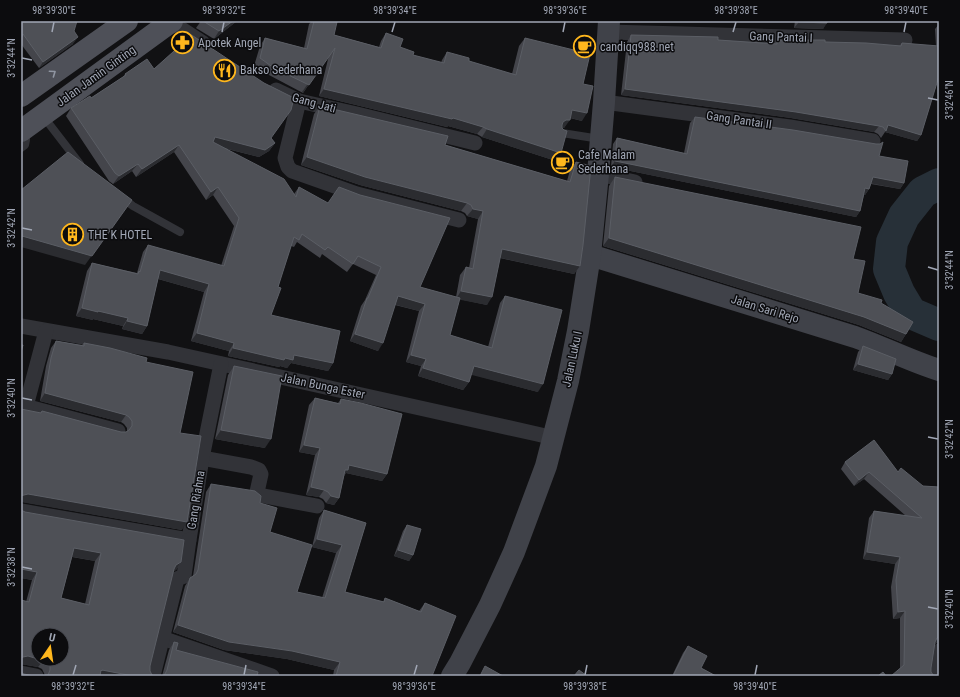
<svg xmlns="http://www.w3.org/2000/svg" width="960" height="697" font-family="'Roboto Condensed',sans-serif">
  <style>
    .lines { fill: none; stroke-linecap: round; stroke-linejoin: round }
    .river { stroke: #273038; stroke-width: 32 }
    .lane { stroke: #323338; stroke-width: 8 }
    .street { stroke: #323338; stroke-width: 15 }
    .secondary { stroke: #404249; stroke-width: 22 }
    .primary { stroke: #4e5058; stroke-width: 22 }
    .wall { fill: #44454b; fill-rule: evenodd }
    .shaded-wall { fill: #2b2c30 }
    .building { fill: #4e5056; stroke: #5b5e65; fill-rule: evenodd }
    .oneway { stroke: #9096a2 }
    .ticks { fill: none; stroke: #a1a7b5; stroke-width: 1.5 }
    .labels { text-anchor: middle; stroke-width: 3; stroke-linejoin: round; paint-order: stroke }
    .street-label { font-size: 12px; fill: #a1a7b5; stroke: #0c0c0e }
    .poi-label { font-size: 12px; fill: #a1a7b5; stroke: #0c0c0e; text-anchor: start }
    .neatline { fill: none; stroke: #a1a7b5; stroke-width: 1.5 }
    .ticks-label { font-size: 10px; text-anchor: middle; fill: #a1a7b5 }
  </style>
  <rect width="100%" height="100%" fill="#111113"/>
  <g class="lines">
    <path class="river" d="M939,184l-16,8 -19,24 -12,26 -3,27 10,24 12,20 28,12"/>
    <g class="lane">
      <path d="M43,116l37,48"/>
      <path d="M562,133l38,6"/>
      <path d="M21,148l4,-3 1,-5 -1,-9"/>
      <path d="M121,197l12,9 47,26"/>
    </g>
    <g class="street">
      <path d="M171,22l32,21"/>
      <path d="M608,32l297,8"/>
      <path d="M276,90l23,11 58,13 118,29"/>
      <path d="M299,101l-14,57 3,9 4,4 65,23 102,26"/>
      <path d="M604,102l186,25 83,14"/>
      <path d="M598,174l37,8"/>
      <path d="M21,326l147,26 369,82 17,4"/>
      <path d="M21,405l97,26"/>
      <path d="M26,406l20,-75"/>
      <path d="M202,458l49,9 8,3 2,4 -4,18v2l2,1 58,11"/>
      <path d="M21,511l168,29 13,-82 19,-94"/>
      <path d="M162,638l110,38"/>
      <path d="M21,673l15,3"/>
      <path d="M153,676l24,-97 7,-3 5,-36"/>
      <path d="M935,676l4,-25"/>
    </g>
    <g class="secondary">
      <path d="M590,255l265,82c28,10 55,24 84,33"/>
      <path d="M452,676l8,-13 30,-58 24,-53 32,-86 22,-85 10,-50 12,-76 8,-81 6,-72 5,-81"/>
    </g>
    <g class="primary">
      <path d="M21,96l106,-75"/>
      <path d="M21,131l151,-110"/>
    </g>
  </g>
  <g class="wall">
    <path d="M21,21l53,10 -1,13 -34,24 -18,-24z"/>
    <path d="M201,21h36l-23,18 -18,-11z"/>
    <path d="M312,21h21l1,14 45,12 2,-6 5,-8 14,14 13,8 28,8 1,-3 5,-8 22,9 43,13 7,-28 6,-8 58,46 -1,37 -12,-3 -6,10h-1l-7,33 -74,-24 -5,-3 -29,-8 -1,1 -128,-31 10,-41 -26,38 -34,-18 -15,-9 6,-20 5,-8 39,10 5,-24z"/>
    <path d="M795,21h32l-4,8 -29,-1z"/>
    <path d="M939,24v55h-1l-1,1 -16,55 -4,6 -32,-9 -4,6 -3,-4 -4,-2 -83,-14 -170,-23 6,-53 4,-7 87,5 56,4 3,-4 18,1 2,-1 102,6 3,-3 34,3 -1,-17z"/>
    <path d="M187,32l84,106 4,5 -6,8 -10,6 -32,-8 67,45 5,-7 121,100 36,10 4,-22 6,-8 3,1 9,-49 -11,-3 -2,-3 -4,-2 -101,-26 -59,-20 13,-51 6,-8 125,39 122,36 3,-11 6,-8 4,104 -6,8 -74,-16 -13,47 -28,-6 -9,36 38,12 12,-44 5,-7 33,96 -67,-18 -2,8 -6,8 -45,-14 3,-10 -15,-4 13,-51 -24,-6 -17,46 -28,-10 11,-35 4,-6 11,-25 -23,-11 -6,8 -25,-18 -2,4 -23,-16 -3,5 -3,-1 -13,41 -7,28 62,48 -5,8 -37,-8 -4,5 -7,-2 -1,1 -51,-11 1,-5 -38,-10 13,-49 -46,-13 -11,47 -5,8 -20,-5 1,-3 -30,-7v1l-17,-4 11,-45 5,-8 45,10 6,-21 5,-7 73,21 13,-40 -21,-31 -7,5 -32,-48 -38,25 -4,-6 -19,13 -4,-3 -43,-65 5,-8 20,-10 32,-21 2,-3 29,-5 22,-19 -1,-1z"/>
    <path d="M695,117l184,39 25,27 -4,6 -29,-5 -2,5 -4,6h-1l-4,16 -4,6 -245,-50 2,-23 4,-6 67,15 6,-30z"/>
    <path d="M615,177l238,82 5,34 23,10 25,31 -5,8 -42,-17 -256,-79 6,-60z"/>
    <path d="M56,341l26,4 2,-2 62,19 34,71 2,97 -159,-28 17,-89 2,-2 79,21h6v-4l-3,-4 -3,-2 -81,-21 6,-35 5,-18z"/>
    <path d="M863,346l29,28 -4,6 -35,-10 5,-18z"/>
    <path d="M234,366l31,82 -50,-9 13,-64z"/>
    <path d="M315,398l23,5 3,-4 46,75 -5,7 -36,-8 -2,3 -5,22 -5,7 -8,-2 -3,-4 -4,-2 -13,-2 9,-40 -16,-3 10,-47z"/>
    <path d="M845,462l53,10 25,14 16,1v153l-1,2 -3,2 -4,24v4l-31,-3v-51l-7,1 -2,-32 4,-23 -32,-5 6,-41 5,-7 32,5 -42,-37 -10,7 -13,-17z"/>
    <path d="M211,484l49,19 10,29 27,60 25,6 14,-45 -24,-6 7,-29 5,-8 42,13 -21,69 38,10 2,-4 34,13 6,-8 7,73h-99l1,-6 -47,-11 -63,-9 -51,-18 12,-46 5,-8 3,-2 13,-84z"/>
    <path d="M21,510l4,2 156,50 -5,8 -3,1 -23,95v5l2,4 2,1h-109l-1,-3 -2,-4 -4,-2 -17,-3v-64l5,2 6,-22 -11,-2zM72,557l23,4 -10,43 -24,-6z"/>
    <path d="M407,525l6,30 -4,6 -15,-5 9,-25z"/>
    <path d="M174,642l2,8 81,26h-95l7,-26z"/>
    <path d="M688,646l13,22 15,8h-44l11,-23z"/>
  </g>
  <g class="shaded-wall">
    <path d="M233,21h4l-23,18 5,-8z"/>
    <path d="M799,22l28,1 -4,6 -29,-1z"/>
    <path d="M78,37l-5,7 -34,24 4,-6z"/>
    <path d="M329,55l-26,38 -1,-1 5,-7z"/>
    <path d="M324,89l129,29 30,9 -6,7 -29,-8 -1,1 -128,-31z"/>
    <path d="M625,89l171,23 83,14 -5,6 -83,-14 -170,-23z"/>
    <path d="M572,110l15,3 -5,8 -15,-4z"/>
    <path d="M566,120h4l-6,8h-4l3,-6z"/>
    <path d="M888,125l33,10 -4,6 -32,-9z"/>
    <path d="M487,129l74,24 -5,8 -74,-24z"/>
    <path d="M215,137l60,6 -6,8 -10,6 -50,-13z"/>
    <path d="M179,145l-5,7 -38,25 6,-8z"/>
    <path d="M307,157l160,46 -6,8 -101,-26 -59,-20z"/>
    <path d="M615,161l245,50 -4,6 -245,-50z"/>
    <path d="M138,164l-6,7 -19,13 6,-8z"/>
    <path d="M873,177l31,6 -4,6 -31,-6z"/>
    <path d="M218,187l-5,8 -7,5 5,-8z"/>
    <path d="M865,188l4,1 -4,6 -4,-1z"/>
    <path d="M132,200l-47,65 -64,-18v-9l1,-2z"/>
    <path d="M473,209l10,2 -5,8 -11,-3z"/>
    <path d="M609,238l255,79 42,17 -5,8 -42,-17 -256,-79z"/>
    <path d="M502,249l78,17 -6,8 -78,-17z"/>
    <path d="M160,270l49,14 -5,8 -49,-14z"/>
    <path d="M461,291l31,6 -5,8 -31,-6z"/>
    <path d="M398,296l27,8 -6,7 -26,-7z"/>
    <path d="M82,308l16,3 30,7 -5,8 -30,-7v1l-17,-4z"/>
    <path d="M127,321l20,5 -5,8 -20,-5z"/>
    <path d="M197,333l37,10 -5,8 -38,-10z"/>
    <path d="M355,334l28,9 -5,8 -28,-10z"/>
    <path d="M233,348l61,7 39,8 -5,8 -37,-8 -4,5 -7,-2 -1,1 -51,-11z"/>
    <path d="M411,355l15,4 -5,7 -15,-4z"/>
    <path d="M858,364l34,10 -4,6 -35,-10z"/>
    <path d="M474,366l69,18 -5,8 -70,-18z"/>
    <path d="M423,368l46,14 -6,8 -45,-14z"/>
    <path d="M45,393l81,22 -5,7 -81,-21z"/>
    <path d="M221,430l50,9 -6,9 -50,-9z"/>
    <path d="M304,445l16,3 -5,7 -16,-3z"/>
    <path d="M349,465l38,9 -5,7 -36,-8 -3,5 -3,-1z"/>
    <path d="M869,472l-5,7 -10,7 5,-6z"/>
    <path d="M311,487l13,3 -5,7 -13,-2z"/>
    <path d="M28,494l159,28 -5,8 -161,-28v-6l3,-1z"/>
    <path d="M331,496l8,2 -5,7 -8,-2z"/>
    <path d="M317,539l25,6 -6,8 -24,-6z"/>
    <path d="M74,548l27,5 -6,8 -27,-5z"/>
    <path d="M398,550l15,5 -4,6 -15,-5z"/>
    <path d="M867,552l33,5 -5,7 -32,-5z"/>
    <path d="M181,562l-5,8 -6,3 6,-8z"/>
    <path d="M21,569l16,3 -5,8 -11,-2z"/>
    <path d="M905,611l-5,7 -7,1 5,-7z"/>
    <path d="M178,625l114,26 48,11 -6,8 -47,-11 -63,-9 -51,-18z"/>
    <path d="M939,637v3l-1,2 -6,3 5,-7z"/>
    <path d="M28,656l10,3 6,1 -6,7 -17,-3v-6l2,-1z"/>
    <path d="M102,670l31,6h-36z"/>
  </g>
  <g class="building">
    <path d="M21,21h56l-3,10 4,6 -35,25 -20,-28 -2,5z"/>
    <path d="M203,21h30l-14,10z"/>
    <path d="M314,21h19l4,1 -3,13 47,13 5,-15 17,6 -3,8 14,5 -1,3 31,8 3,-11 22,6v3l47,14 9,-37 65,16 -7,30 10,2 -6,27 -15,-3 -2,10h-4l-3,2 -1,3v3l2,2 3,1 -6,22 -74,-24 -4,-2 -30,-9 -1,1 -128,-30 11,-41 -26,37 -35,-17 -14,-10 5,-20 42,11z"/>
    <path d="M799,21h28v2l-28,-1z"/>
    <path d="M187,32l77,51 30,15 -3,12 -20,28 4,5 -10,7 -50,-13 -2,5 71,37 12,18 3,-10 29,16 11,-16 21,8 90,23 -30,69 40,11 -10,37 42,13 13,-52 57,14 -19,74 -69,-18 -5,16 -46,-14 3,-9 -15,-4 14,-51 -27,-8 -15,47 -28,-9 12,-36h1l13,-31 -23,-11 -5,8 -25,-17 -3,3 -23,-16 -3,6 -5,-3 -16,50 3,1 -10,27 69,16 -7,32 -39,-8 -1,5 -8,-2 -1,2 -51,-12 1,-5 -37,-10 12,-49 -49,-14 -13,56 -20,-5 1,-3 -30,-7v1l-16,-4 10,-45 46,11 1,-3 1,1 8,-27 76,21 15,-48 -21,-31 -7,5 -32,-47 -37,24 -4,-5 -19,12 -4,-3 -44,-65 19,-12 1,2 35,-23 -1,-1 22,-15 7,10 29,-26 -3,-2z"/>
    <path d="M631,35l87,2v3l59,4v-4l19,1 1,-1h28v2l41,1 35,3 1,-3 37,3v30l-18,59 -33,-10 -2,6 -3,-4 -4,-1 -83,-14 -171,-23z"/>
    <path d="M320,106l128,30 -3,9 125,37 6,-20 15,4 -8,79 -3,21 -78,-17 -10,48 -31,-6 5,-24 7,2 10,-58 -10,-2 -2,-4 -4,-2 -102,-26 -58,-20z"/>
    <path d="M695,117l98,13 83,14h4l3,-2 -4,14 29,5 -4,22 -31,-6 -4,12 -4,-1 -5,23 -245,-50 2,-23 70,16z"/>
    <path d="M68,152l64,48 -40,56 -70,-20 -1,4v-50z"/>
    <path d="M615,177l246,50 -8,32 12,2 -7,32 24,7 -1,3 32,19 -7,12 -42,-17 -255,-79z"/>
    <path d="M56,341l28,5v-3l26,5 37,10 -1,4 47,10 -13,61 21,3 -14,86 -159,-28 -4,1 -3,1v-87l20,4 1,-2 79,21h5l3,-2 3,-4v-5l-3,-4 -3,-2 -81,-22 6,-35z"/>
    <path d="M21,345h2l-2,7z"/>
    <path d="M863,346l33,13 -4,15 -34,-10z"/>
    <path d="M234,366l48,10 -11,63 -50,-9z"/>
    <path d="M315,398l25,6 1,-5 20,4 41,11 -15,60 -38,-9 -1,5h-3l-6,28 -8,-2 -3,-4 -4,-2 -13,-3 9,-39 -16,-3z"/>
    <path d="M874,440l24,32 3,-4 22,18 16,1v150l-2,1 -2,4 -4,26v4l3,4h-43l13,-11 1,-54 -7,1 -2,-32 4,-23 -33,-5 7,-41 48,7 -53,-46 -10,8 -14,-18z"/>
    <path d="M211,484l44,7 6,5 -1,7 17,5 -7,24 42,13 -15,47 28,6 17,-53 -25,-6 7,-29 42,13 -21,69 39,10 1,-4 36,14 4,-9 31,13 -24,60h-96l4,-14 -48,-11 -63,-9 -51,-17 12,-47 6,-4 2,-4z"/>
    <path d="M21,510l4,2 159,28 -3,22 -5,3 -2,4 -24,97v5l2,4 2,1h-21l-31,-6v1l-1,-1 -1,6h-55l3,-1 2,-5v-5l-3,-4 -7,-2h22v-24h-24v24l-10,-3 -5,1 -2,1v-58l8,2 8,-30 -16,-3zM74,548l27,5 -12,52 -28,-7z"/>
    <path d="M407,525l14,4 -8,26 -15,-5z"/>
    <path d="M174,642l4,1 -2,7 82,22 -1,4h-95l3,-2 2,-4z"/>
    <path d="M688,646l19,10 -6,12 15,8h-43z"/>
    <path d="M485,666l18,10h-23z"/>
    <path d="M579,670l8,6h-13z"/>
    <path d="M21,672l3,2 10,2h-13z"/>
    <path d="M883,672l3,4h-8z"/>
  </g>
  <defs><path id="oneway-chevron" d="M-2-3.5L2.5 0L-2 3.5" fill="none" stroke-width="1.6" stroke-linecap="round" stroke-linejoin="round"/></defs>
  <use class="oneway" href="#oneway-chevron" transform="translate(53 73) rotate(-35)"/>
  <path class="ticks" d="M52,32l2,-10M222,32l2,-10M392,32l3,-10M563,32l2,-10M733,32l3,-10M904,32l2,-10M22,58l10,2M928,98l10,2M22,228l10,2M928,267l10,3M22,398l10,2M928,437l10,2M22,567l10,2M928,607l10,2M73,675l3,-10M244,675l2,-10M414,675l3,-10M585,675l2,-10M755,675l2,-10"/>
  <defs>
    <symbol id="pharmacy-ring" viewBox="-11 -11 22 22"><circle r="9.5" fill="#0c0c0e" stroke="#ffb71d" stroke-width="1.5"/><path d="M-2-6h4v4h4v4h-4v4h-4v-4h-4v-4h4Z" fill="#ffb71d"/></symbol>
    <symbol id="cafe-ring" viewBox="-11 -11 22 22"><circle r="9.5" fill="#0c0c0e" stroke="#ffb71d" stroke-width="1.5"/><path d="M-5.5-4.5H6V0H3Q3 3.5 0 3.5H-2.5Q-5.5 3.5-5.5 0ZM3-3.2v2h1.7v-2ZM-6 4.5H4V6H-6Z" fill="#ffb71d"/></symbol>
    <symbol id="restaurant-ring" viewBox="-11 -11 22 22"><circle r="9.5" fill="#0c0c0e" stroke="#ffb71d" stroke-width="1.5"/><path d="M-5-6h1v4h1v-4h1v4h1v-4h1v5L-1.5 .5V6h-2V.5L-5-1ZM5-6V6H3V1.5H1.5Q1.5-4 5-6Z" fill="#ffb71d"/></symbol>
    <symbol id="building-ring" viewBox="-11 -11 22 22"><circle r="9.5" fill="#0c0c0e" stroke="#ffb71d" stroke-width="1.5"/><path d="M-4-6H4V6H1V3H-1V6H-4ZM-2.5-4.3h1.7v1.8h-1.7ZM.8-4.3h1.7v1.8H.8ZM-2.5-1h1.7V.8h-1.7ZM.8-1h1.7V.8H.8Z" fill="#ffb71d"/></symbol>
  </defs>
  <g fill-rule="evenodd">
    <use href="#pharmacy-ring" x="170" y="30" width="25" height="25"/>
    <use href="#cafe-ring" x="572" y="34" width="25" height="25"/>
    <use href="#restaurant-ring" x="212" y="58" width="25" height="25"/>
    <use href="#cafe-ring" x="550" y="150" width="25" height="25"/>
    <use href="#building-ring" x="60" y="222" width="25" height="25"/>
  </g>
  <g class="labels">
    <g class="street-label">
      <text transform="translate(781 37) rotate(2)" y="4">Gang Pantai I</text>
      <text transform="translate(96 76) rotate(-36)" y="4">Jalan Jamin Ginting</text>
      <text transform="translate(314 103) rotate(15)" y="4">Gang Jati</text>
      <text transform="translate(739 120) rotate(8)" y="4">Gang Pantai II</text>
      <text transform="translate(765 309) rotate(17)" y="4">Jalan Sari Rejo</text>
      <text transform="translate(572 359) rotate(-78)" y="4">Jalan Luku I</text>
      <text transform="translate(323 386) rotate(12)" y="4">Jalan Bunga Ester</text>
      <text transform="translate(196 500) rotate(-81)" y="4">Gang Riahna</text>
    </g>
    <g class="poi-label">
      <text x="198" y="47">Apotek Angel</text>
      <text x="600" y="51">candiqq988.net</text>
      <text x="240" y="74">Bakso Sederhana</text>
      <text x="578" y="159">Cafe Malam<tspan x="578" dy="14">Sederhana</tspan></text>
      <text x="88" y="239">THE K HOTEL</text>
    </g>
  </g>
  <rect width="960" height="697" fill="none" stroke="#0c0c0e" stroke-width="44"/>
  <g transform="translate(50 647) rotate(13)"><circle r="19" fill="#0c0c0e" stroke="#484a51"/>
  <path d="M0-3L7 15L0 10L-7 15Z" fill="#ffb71d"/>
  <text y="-6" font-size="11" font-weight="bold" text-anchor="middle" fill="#a1a7b5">U</text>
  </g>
  <rect x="22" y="22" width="916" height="653" class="neatline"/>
  <g class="ticks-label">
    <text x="54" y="14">98°39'30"E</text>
    <text x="224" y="14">98°39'32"E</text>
    <text x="395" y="14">98°39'34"E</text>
    <text x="565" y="14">98°39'36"E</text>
    <text x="736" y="14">98°39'38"E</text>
    <text x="906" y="14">98°39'40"E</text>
    <text transform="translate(11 58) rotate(-90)" y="4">3°32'44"N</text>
    <text transform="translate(949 100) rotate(-90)" y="4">3°32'46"N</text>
    <text transform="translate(11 228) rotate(-90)" y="4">3°32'42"N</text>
    <text transform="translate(949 270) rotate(-90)" y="4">3°32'44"N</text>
    <text transform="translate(11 398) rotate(-90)" y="4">3°32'40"N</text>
    <text transform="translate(949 439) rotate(-90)" y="4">3°32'42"N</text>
    <text transform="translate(11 567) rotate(-90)" y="4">3°32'38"N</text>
    <text transform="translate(949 609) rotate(-90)" y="4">3°32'40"N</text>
    <text x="73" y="690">98°39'32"E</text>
    <text x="244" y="690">98°39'34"E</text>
    <text x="414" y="690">98°39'36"E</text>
    <text x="585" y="690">98°39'38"E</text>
    <text x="755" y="690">98°39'40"E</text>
  </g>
</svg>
